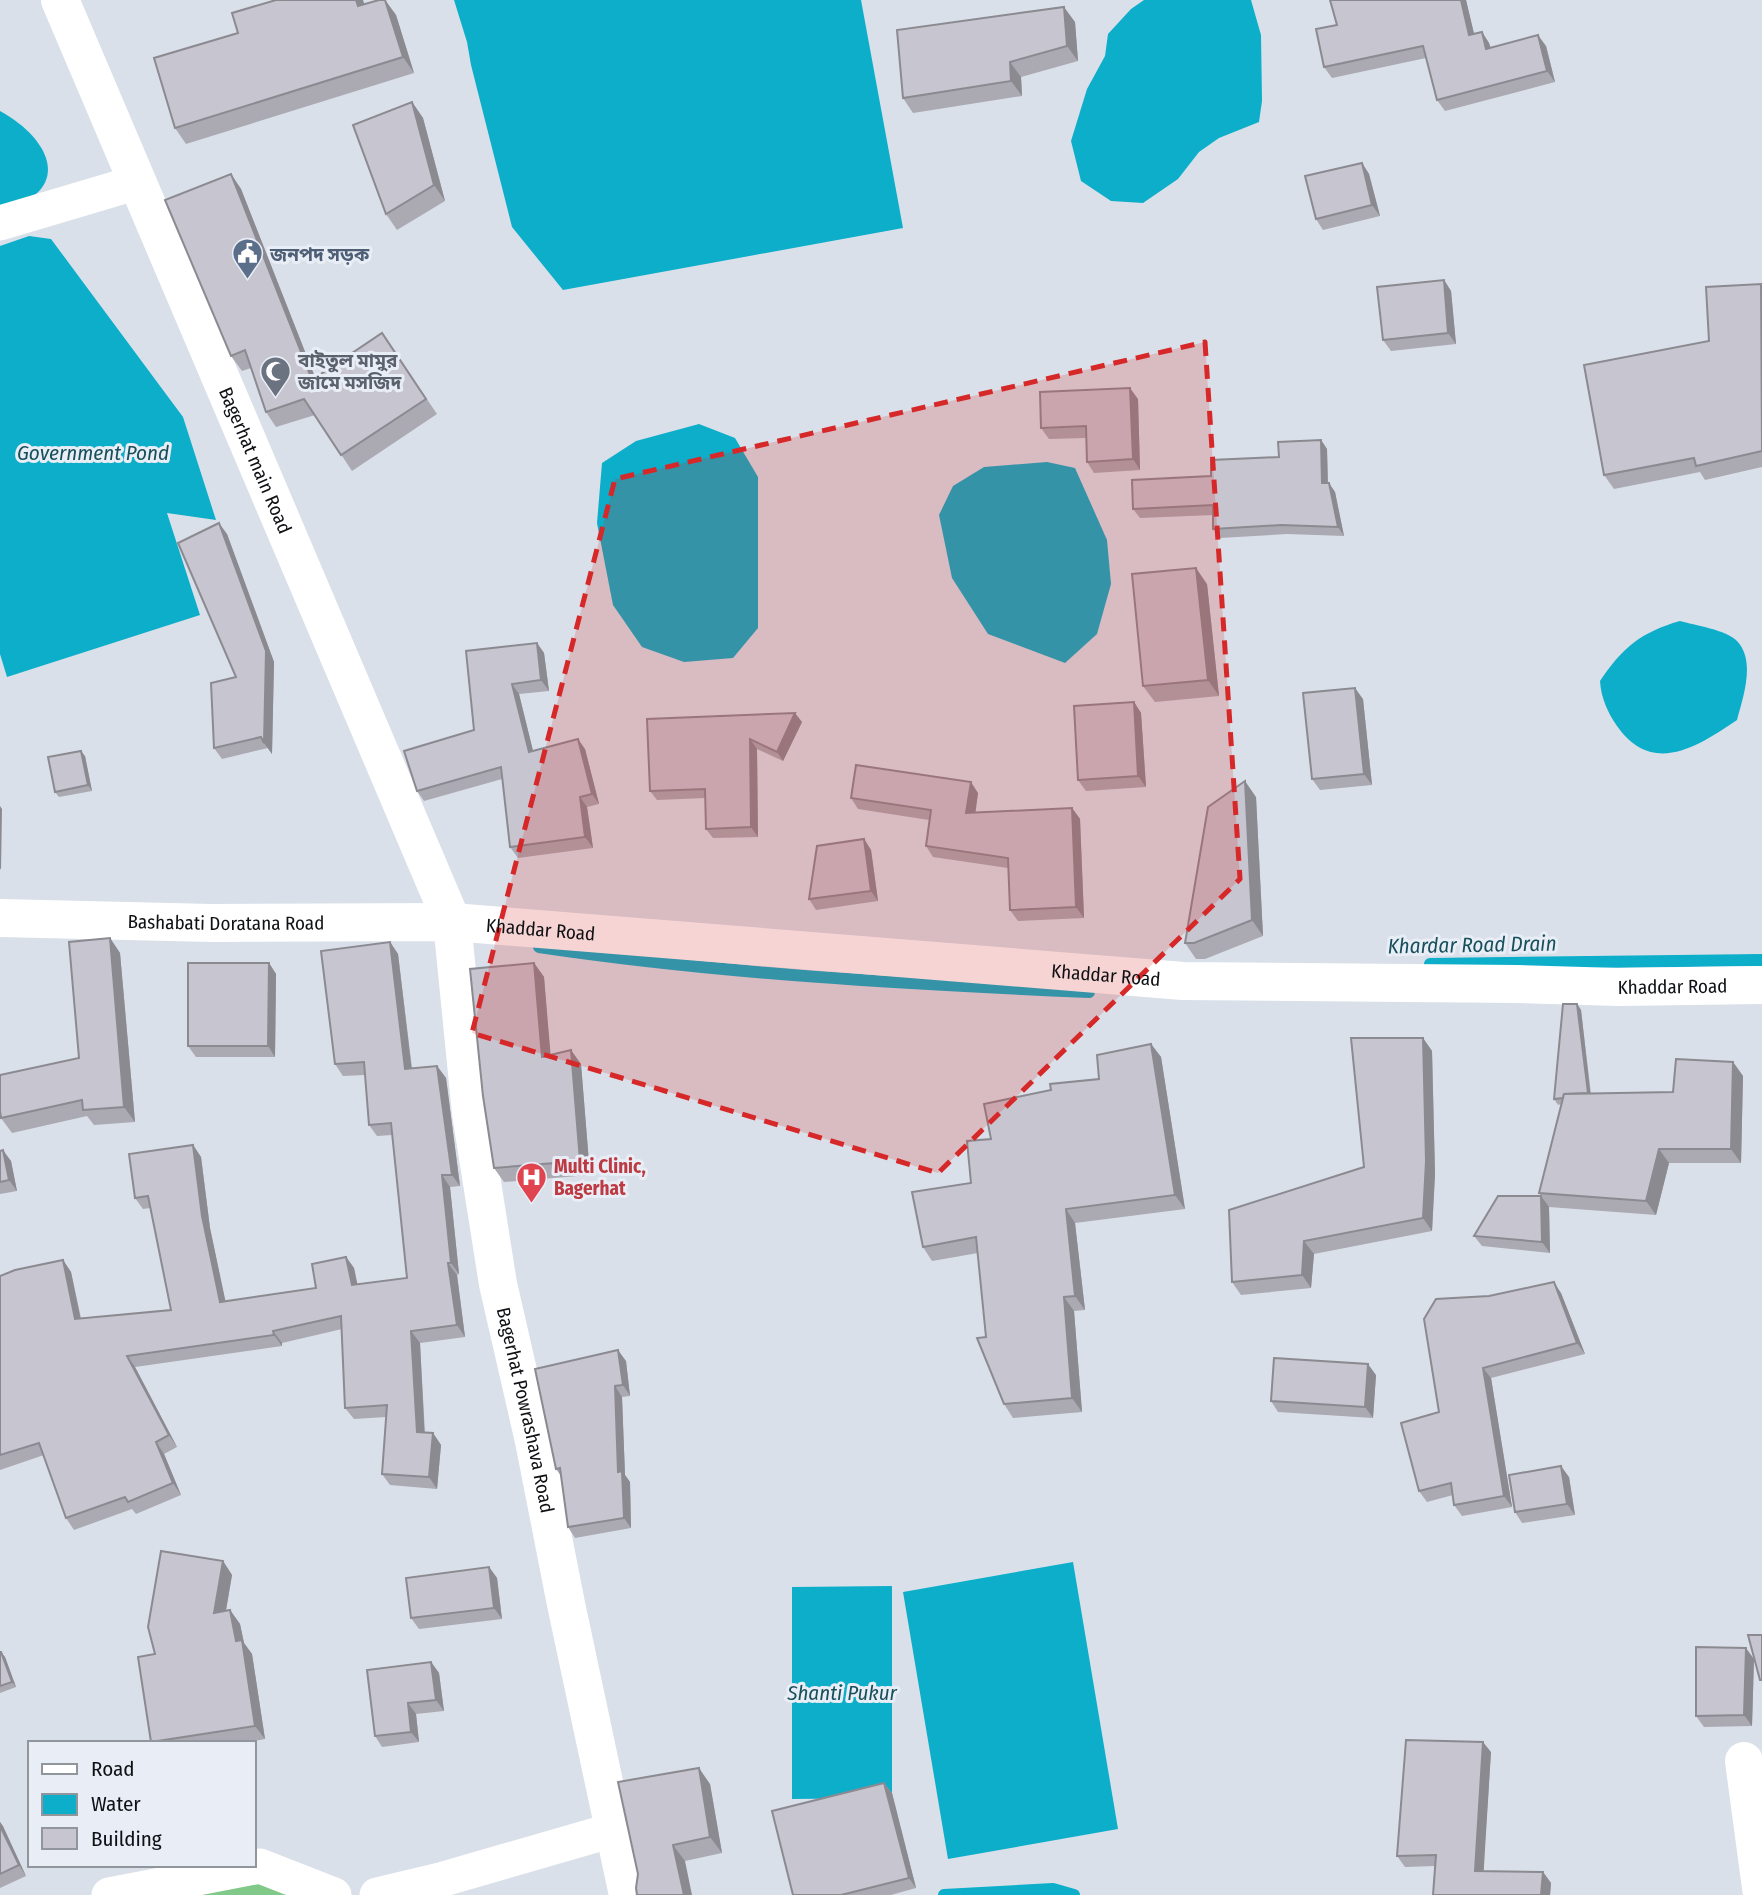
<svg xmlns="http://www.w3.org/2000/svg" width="1762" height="1895" font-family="'Fira Sans Condensed','Noto Sans Bengali',sans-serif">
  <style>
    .pitch { fill: #81c989 }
    .water { fill: #0daec9 }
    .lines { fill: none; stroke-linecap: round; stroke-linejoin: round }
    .stream { stroke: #0daec9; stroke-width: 12 }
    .street { stroke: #fff; stroke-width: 35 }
    .secondary { stroke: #fff; stroke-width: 38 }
    .primary { stroke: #fff; stroke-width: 38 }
    .wall { fill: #aba9b2 }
    .shaded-wall { fill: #8b8a91 }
    .building { fill: #c7c5cf; stroke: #8b8a91; stroke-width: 2 }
    .marked { fill: #d62828; fill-opacity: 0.2; stroke: #d62828; stroke-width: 5; stroke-dasharray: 14 9; stroke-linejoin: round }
    .labels { text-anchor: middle; stroke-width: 6; stroke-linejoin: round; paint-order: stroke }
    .service-label { font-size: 19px; font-weight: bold; fill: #4e5e75; stroke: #e8edf6; text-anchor: start }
    .worship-label { font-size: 19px; font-weight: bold; fill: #5b616d; stroke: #e8edf6; text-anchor: start }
    .street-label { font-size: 19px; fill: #0f1114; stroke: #e8edf6 }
    .health-label { font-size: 19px; font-weight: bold; fill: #be3a42; stroke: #e8edf6; text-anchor: start }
    .water-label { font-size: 21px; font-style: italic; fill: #17505b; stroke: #e8edf6 }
  </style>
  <rect width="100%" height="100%" fill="#dae0e9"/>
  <path class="pitch" d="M250,1875l54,20h-154z"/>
  <g class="water">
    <path d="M454,0h407l42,228 -340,62 -51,-63 -41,-162 -4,-23z"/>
    <path d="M1144,0h107l10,35 1,66 -3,21 -40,16 -20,14 -21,27 -35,24 -32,-2 -30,-20 -10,-40 16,-52 18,-33 3,-22 23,-25z"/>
    <path d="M0,111c53,29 74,82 0,99z"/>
    <path d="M29,236l22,3 132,178 33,103 -49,-7 33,102 -193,62 -7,-23v-408z"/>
    <path d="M699,424l36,14 23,39v151l-25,30 -49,4 -42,-15 -29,-42 -16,-82 5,-60 34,-22z"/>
    <path d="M1047,462l28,6 32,72 4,44 -14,50 -32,29 -77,-29 -36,-56 -13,-63 14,-29 31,-19z"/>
    <path d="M1680,621c14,4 47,9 57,20 19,20 6,56 0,79 -39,26 -84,57 -120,6 -9,-13 -16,-28 -17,-45 22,-33 41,-49 80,-60z"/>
    <path d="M1073,1562l45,267 -170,30 -45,-267z"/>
    <path d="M892,1586v212l-100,1v-212z"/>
  </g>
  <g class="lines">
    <g class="stream">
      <path d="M539,947c182,27 366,37 550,45"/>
      <path d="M1430,964l332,-4"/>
      <path d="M944,1895l109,-6 21,6"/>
    </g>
    <g class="street">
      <path d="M0,223l138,-41"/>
      <path d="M109,1895l151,-29 74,29"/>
      <path d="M377,1895l63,-15 173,-50"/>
    </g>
    <g class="secondary">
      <path id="s1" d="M0,918l212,5 240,-1 731,59 334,3 101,3 144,-2"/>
      <path d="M1744,1761l18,134"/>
    </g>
    <path class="primary" id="s2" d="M60,0l392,922 19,191 27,171 36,157 32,163 62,291"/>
  </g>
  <g class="wall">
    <path d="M363,0l1,5 15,-5h6l11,15 18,58 -228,71 -11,-16z"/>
    <path d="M1466,0l8,34 8,-2 7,11 2,5 55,-2 9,36 -110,29 -8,-11 -11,-42 -94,20 -8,-11z"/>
    <path d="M1075,22l3,39 -57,16 1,19 -109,17 -10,-15z"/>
    <path d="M412,102l11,16 22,83 -48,29 -11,-16z"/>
    <path d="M1362,163l7,11 11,42 -57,14 -7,-11z"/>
    <path d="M231,174l10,15 74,188 67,-44 55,81 -85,57 -37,-56 -39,12 -10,-15 -15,-44 -9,3 -11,-15z"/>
    <path d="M1444,280l7,11 5,53 -65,7 -8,-11z"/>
    <path d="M1762,285v182l-57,13 -5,-8 -86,17 -10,-14 105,-134z"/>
    <path d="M1138,399l2,71 -46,3 -7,-11 -1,-24 -37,1 -8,-11z"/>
    <path d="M1321,440l6,9 1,34 7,9 9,44 -57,-2 -67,4 -7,-9v-14l-73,3 -7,-9 78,-33 68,-19z"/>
    <path d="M227,534l47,128 -2,92 -4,-6 -46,11 -8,-11 22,-71z"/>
    <path d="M1207,584l12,112 -64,6 -12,-16z"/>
    <path d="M537,643l7,10 5,38 -30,3 14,57 52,-2 14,55 -12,3 6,41 -75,10 -8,-11 -8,-68 -78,22 -7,-10 57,-61z"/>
    <path d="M1363,699l9,86 -52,5 -8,-11z"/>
    <path d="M1134,702l7,11 5,74 -60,4 -8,-11z"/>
    <path d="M647,719l155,3 -19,39 -26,-12 1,88 -45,1 -7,-9 -1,-31 -48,2 -7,-9z"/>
    <path d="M85,756l7,35 -33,6 -4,-5z"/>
    <path d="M978,793l-3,19 97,-4 8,11 4,99 -66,3 -8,-11 -2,-42 -75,-11 -7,-11 3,-26 -71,-11 -7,-11z"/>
    <path d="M1256,797l7,139 -58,23h-9l-11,-16z"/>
    <path d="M864,839l7,11 7,51 -62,9 -7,-11z"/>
    <path d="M110,938l10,15 15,169 -41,3 -7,-9 -75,17 -11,-15 78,-60z"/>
    <path d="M390,942l8,12 14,114 25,-2 9,12 14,108 -10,1 9,87 -2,1 8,62 -45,6 5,90h8l8,12 -4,44 -47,-4 -8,-11 4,-57 -32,2 -9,-11 -3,-79 -60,14v3l-147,21 42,80 -13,7 17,41 -45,19 -4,-5 -58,21 -8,-12 -22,-63 -44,15v-194l63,-16 8,12 10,46 90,-8 -21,-102 -7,1 -8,-11 58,-53 8,12 9,71 15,73 91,-13 30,-31 8,11 3,16 50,-6 -15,-143 -15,1 -8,-11 -4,-50 -22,1 -8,-12z"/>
    <path d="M269,963l7,11 -1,83h-79l-8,-11z"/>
    <path d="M534,963l10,14 6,78 31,9 9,111 -86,7 -10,-14z"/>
    <path d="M1577,1004l4,6 10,84 82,-2 60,-30 10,14 -2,87h-72l-13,52 -107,-8 1,46 -68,-7 -8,-10 67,-40 -2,-3 22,-89 -3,1 -4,-6z"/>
    <path d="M1423,1038l9,13 3,123 -3,57 -118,23 -3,34 -70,7 -9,-13 132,-115z"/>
    <path d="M1151,1044l10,13 24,152 -110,14 10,87 -11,1 8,101 -69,6 -9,-14 -18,-67 -8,-84 -46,8 -9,-14 48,-64 20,-44 108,-60z"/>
    <path d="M0,1151l11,10 6,30 -17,3z"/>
    <path d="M1561,1293l24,61 -94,24 21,129 -50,9 -8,-11 -1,-10 -26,7 -8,-11 20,-79 -3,-113z"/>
    <path d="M626,1361l4,35 -8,1 3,78 5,7 1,46 -56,10 -7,-11 -7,-51 -5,-7z"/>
    <path d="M1376,1375l-3,43 -95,-6 -7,-11z"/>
    <path d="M1569,1477l6,38 -53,8 -7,-11z"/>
    <path d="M223,1561l9,14 -6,36 4,-1 10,14 4,19 8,11 13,85 -22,4h-92l4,-89z"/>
    <path d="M489,1567l8,11 5,41 -83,10 -8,-11z"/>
    <path d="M0,1652l5,5 11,30 -16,6z"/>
    <path d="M1754,1659l-2,67 -48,1 -8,-11z"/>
    <path d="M431,1662l8,11 5,38 -28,3 3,28 -37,5 -7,-11z"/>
    <path d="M1491,1752l-8,119 60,1 8,11 -1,12h-117l2,-29 -30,1 -8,-11z"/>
    <path d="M884,1783l8,10 24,95 -25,7h-98z"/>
    <path d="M710,1784l12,69 -37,8 -49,27z"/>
    <path d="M0,1822l26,54 -26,12z"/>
  </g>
  <g class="shaded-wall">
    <path d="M356,0h7l7,22 -12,-16z"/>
    <path d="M385,0l11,15 18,58 -11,-16z"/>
    <path d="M1461,0h5l11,46 -8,-11z"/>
    <path d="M1064,7l11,15 3,39 -11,-15z"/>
    <path d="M1482,32l7,11 5,17 -8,-11z"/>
    <path d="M1538,35l8,11 9,36 -8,-11z"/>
    <path d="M1010,62l11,15 1,19 -11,-15z"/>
    <path d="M412,102l11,16 22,83 -11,-16z"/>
    <path d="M1362,163l7,11 11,42 -8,-11z"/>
    <path d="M231,174l10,15 81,206 -10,-15z"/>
    <path d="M1444,280l7,11 5,53 -8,-11z"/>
    <path d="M1130,388l8,11 2,71 -7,-11z"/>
    <path d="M1321,440l6,9 1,43 -6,-9z"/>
    <path d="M1329,483l6,9 9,44 -6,-9z"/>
    <path d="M219,523l8,11 47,128 -2,92 -8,-11z"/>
    <path d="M1196,568l11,16 12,112 -11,-16z"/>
    <path d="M537,643l7,10 5,38 -8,-11z"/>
    <path d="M512,684l7,10 17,69 -7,-11z"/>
    <path d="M1355,688l8,11 9,86 -8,-11z"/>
    <path d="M1134,702l7,11 5,74 -8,-11z"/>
    <path d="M795,713l7,9 -19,39 -6,-9z"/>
    <path d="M578,739l7,10 14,55 -7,-10z"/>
    <path d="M750,739l7,10 1,88 -7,-10z"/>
    <path d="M81,751l4,5 7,35 -4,-6z"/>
    <path d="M1245,781l11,16 7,139 -11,-16z"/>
    <path d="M971,782l7,11 -4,31 -8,-11z"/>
    <path d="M580,797l7,10 6,41 -8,-11z"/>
    <path d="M0,806l2,3 -1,61 -1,-2z"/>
    <path d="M1072,808l8,11 4,99 -8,-11z"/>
    <path d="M864,839l7,11 7,51 -7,-10z"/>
    <path d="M110,938l10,15 15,169 -11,-15z"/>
    <path d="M390,942l8,12 15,127 -8,-12z"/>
    <path d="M269,963l7,11 -1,83 -7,-11z"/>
    <path d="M534,963l10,14 8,94 -10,-14z"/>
    <path d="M1577,1004l4,6 10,89 -3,-6z"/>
    <path d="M1423,1038l9,13 3,123 -3,57 -9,-13z"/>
    <path d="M1151,1044l10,13 24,152 -10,-14z"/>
    <path d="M571,1050l10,14 9,111 -10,-14z"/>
    <path d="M1733,1062l10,14 -2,87 -10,-14z"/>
    <path d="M437,1066l9,12 14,108 -8,-11z"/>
    <path d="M193,1145l8,12 9,71 18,85 -8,-11 -18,-86z"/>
    <path d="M1659,1149l10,14 -13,52 -10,-14z"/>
    <path d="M3,1150l8,11 6,30 -8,-11z"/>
    <path d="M442,1175l8,12 9,87 -8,-11z"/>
    <path d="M1541,1196l8,11 1,46 -8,-11z"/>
    <path d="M1066,1209l9,14 10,87 -10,-14z"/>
    <path d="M1304,1241l10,13 -3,34 -9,-13z"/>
    <path d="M346,1257l8,11 6,28 -8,-11z"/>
    <path d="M63,1260l8,12 12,59 -8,-12z"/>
    <path d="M448,1263l9,12 8,62 -8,-12z"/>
    <path d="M1554,1282l7,11 24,61 -8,-11z"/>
    <path d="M1064,1297l10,14 8,101 -10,-14z"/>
    <path d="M273,1331l9,12v3l-8,-11z"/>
    <path d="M411,1331l9,12 5,101 -8,-12z"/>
    <path d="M618,1350l8,11 4,35 -7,-11z"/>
    <path d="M127,1356l8,11 42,80 -8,-12z"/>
    <path d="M1368,1364l8,11 -3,43 -8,-11z"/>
    <path d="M1483,1368l8,10 21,129 -8,-11z"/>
    <path d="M615,1386l7,11 3,78 5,7 1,46 -7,-10 -6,-46z"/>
    <path d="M433,1433l8,12 -4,44 -8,-12z"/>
    <path d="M156,1442l8,12 17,41 -8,-12z"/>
    <path d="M1561,1466l8,11 6,38 -8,-11z"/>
    <path d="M223,1561l9,14 -9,52 -9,-14z"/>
    <path d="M489,1567l8,11 5,41 -8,-11z"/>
    <path d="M230,1610l10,14 4,19 8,11 13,85 -10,-13z"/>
    <path d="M1746,1648l8,11 -2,67 -8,-11z"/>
    <path d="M1,1652l4,5 11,30 -4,-5z"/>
    <path d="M431,1662l8,11 5,38 -8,-11z"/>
    <path d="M408,1703l8,11 3,28 -8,-10z"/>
    <path d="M1483,1742l8,10 -8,130 -8,-11z"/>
    <path d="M699,1768l11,16 12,69 -12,-16z"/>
    <path d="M884,1783l8,10 24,95 -7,-10z"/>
    <path d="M0,1822l3,4 23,50 -7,-11 -19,-39z"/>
    <path d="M673,1845l12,16 7,34h-8z"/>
    <path d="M1543,1872l8,11 -1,12h-9z"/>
  </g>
  <g class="building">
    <path d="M276,0h80l2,6 21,-6h6l18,57 -228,71 -21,-70 84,-25 -6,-20z"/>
    <path d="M1330,0h131l8,35 13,-3 4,17 52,-14 9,36 -110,29 -14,-54 -99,21 -8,-38 21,-4z"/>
    <path d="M1064,7l3,39 -57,16 1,19 -108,17 -6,-68z"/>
    <path d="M412,102l22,83 -48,29 -33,-89z"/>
    <path d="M1362,163l10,42 -56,14 -11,-43z"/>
    <path d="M231,174l81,206 70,-47 44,66 -85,56 -37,-56 -38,13 -21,-62 -14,6 -66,-156z"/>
    <path d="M1444,280l4,53 -65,7 -6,-53z"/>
    <path d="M1761,284l1,167 -66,15 -2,-8 -90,17 -20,-110 125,-24 -3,-54z"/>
    <path d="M1130,388l3,71 -46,3 -1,-36 -45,2 -1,-36z"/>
    <path d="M1321,440l1,43h7l9,44 -57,-2 -68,4v-24l-80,4 -1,-29 79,-4v-16l68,-3 -1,-15z"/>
    <path d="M219,523l47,128 -2,92 -3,-6 -47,11 -3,-65 25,-6 -58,-134z"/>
    <path d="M1196,568l12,112 -65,6 -11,-112z"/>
    <path d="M537,643l4,37 -29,4 17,68 49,-13 14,55 -12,3 5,40 -75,10 -9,-80 -84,24 -13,-40 70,-21 -8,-79z"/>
    <path d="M1355,688l9,86 -52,5 -9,-86z"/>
    <path d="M1134,702l4,74 -60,4 -4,-74z"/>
    <path d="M795,713l-18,39 -27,-13 1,88 -45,2 -1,-40 -55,2 -3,-72z"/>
    <path d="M81,751l7,34 -33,7 -7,-35z"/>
    <path d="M856,765l115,17 -5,31 106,-5 4,99 -66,3 -2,-52 -82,-12 5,-36 -80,-12z"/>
    <path d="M1245,781l7,139 -58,23h-9l23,-136z"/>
    <path d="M864,839l7,52 -62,8 8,-53z"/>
    <path d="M110,938l14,169 -41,3 -1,-10 -81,18 -1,-7v-36l79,-17 -10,-116z"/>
    <path d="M390,942l15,127 32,-3 15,109h-10l9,88h-3l9,62 -46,6 6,101 16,1 -4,44 -47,-3 5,-69 -42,3 -4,-92 -68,15 1,4 -147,21 42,79 -13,7 17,41 -45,19 -3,-5 -59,21 -27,-75 -39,12v-179l15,-6 48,-10 12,59 96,-9 -23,-114 -13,2 -6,-44 64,-9 9,71 18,86 96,-14 -4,-24 34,-7 6,28 55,-7 -16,-155 -22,2 -5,-63 -29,2 -14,-113z"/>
    <path d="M188,963h81l-1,83h-80z"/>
    <path d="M534,963l8,94 29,-7 9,111 -86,7 -11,-72 -13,-127z"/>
    <path d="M1563,1004h14l11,89 -24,1 -1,4 -9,1z"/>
    <path d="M1351,1038h72l3,123 -3,57 -119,23 -2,34 -70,7 -3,-72 135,-43z"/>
    <path d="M1151,1044l24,151 -109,14 9,87 -11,1 8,101 -68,6 -27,-66 9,-1 -10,-100 -53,10 -11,-55 59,-9 -4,-42 24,-2 -7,-35 67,-14 -1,-6 49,-5 -2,-24z"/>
    <path d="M1676,1059l57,3 -2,87h-72l-13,52 -107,-8 25,-99 109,-2z"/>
    <path d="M3,1150l6,30 -9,2v-31z"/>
    <path d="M1498,1196h43l1,46 -68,-6z"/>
    <path d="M1554,1282l23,61 -94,25 21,128 -50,9 -3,-22 -32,8 -18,-68 38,-11 -15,-93 12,-20 53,-3z"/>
    <path d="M618,1350l5,35 -8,1 3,86 4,-1 2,47 -56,9 -8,-59 -4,1 -21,-100z"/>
    <path d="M1274,1358l94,6 -3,43 -94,-6z"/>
    <path d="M1561,1466l6,38 -52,8 -6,-37z"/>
    <path d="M161,1551l62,10 -9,52 16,-3 6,31 6,-1 13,86 -104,16 -13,-85 17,-3 -7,-27z"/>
    <path d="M489,1567l5,41 -83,10 -5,-40z"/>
    <path d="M1748,1635h14v45h-2z"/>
    <path d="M1696,1647l50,1 -2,67 -48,1z"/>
    <path d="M0,1652h1l11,30 -12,4z"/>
    <path d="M431,1662l5,38 -28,3 3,29 -36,4 -8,-66z"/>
    <path d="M1406,1740l77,2 -8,129 68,1 -2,23h-108l3,-40 -39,1z"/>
    <path d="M699,1768l11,69 -37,8 11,50h-47l-1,-7 2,-14 -20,-92z"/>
    <path d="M884,1783l25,95 -68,17h-48l-21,-84z"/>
    <path d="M0,1826l19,39 -19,9z"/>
  </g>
  <path class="marked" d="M1205,342l35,537 -302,294 -466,-140 143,-554z"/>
  <defs>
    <symbol id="civic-pin" viewBox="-11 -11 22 30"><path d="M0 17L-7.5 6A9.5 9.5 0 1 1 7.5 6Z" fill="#5c6f8a" stroke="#e8edf6"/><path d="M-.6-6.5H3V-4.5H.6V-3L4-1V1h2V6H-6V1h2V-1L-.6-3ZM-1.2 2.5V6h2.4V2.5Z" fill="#fff"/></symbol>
    <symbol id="mosque-pin" viewBox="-11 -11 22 30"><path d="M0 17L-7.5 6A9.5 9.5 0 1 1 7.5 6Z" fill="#6b7280" stroke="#e8edf6"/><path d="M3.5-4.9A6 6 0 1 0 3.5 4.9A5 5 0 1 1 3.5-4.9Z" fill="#fff"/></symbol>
    <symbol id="hospital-pin" viewBox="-11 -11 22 30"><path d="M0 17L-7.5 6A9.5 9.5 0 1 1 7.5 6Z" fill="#e0444e" stroke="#e8edf6"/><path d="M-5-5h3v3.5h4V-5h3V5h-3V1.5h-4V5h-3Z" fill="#fff"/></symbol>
  </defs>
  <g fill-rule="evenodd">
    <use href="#civic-pin" x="230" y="236" width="35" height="47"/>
    <use href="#mosque-pin" x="258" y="354" width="35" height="47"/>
    <use href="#hospital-pin" x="514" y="1160" width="35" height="47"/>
  </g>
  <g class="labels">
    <g class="service-label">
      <text x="270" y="261">জনপদ সড়ক</text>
    </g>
    <g class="worship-label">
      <text x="298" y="367">বাইতুল মামুর<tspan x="298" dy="22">জামে মসজিদ</tspan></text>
    </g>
    <g class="street-label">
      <text dy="7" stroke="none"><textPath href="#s2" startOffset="500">Bagerhat main Road</textPath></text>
      <text dy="7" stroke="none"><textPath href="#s1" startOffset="226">Bashabati Doratana Road</textPath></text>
      <text dy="7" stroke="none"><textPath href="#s1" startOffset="541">Khaddar Road</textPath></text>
      <text dy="7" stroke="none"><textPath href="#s1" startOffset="1108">Khaddar Road</textPath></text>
      <text dy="7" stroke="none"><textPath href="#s1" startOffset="1675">Khaddar Road</textPath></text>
      <text dy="7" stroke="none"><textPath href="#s2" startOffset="1496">Bagerhat Powrashava Road</textPath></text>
    </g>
    <g class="health-label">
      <text x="554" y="1173">Multi Clinic,<tspan x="554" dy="22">Bagerhat</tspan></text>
    </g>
    <g class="water-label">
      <text x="93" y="460">Government Pond</text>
      <text transform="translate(1472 945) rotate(-1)" y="7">Khardar Road Drain</text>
      <text x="842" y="1700">Shanti Pukur</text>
    </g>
  </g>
  <rect x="28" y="1741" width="228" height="126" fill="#e8edf6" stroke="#91959c" stroke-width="2"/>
  <rect x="42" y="1764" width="35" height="10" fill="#ffffff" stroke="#91959c" stroke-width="2"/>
  <text x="91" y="1776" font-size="21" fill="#0f1114">Road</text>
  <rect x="42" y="1794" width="35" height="21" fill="#0daec9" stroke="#91959c" stroke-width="2"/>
  <text x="91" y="1811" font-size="21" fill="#0f1114">Water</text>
  <rect x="42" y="1828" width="35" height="21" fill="#c7c5cf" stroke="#91959c" stroke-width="2"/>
  <text x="91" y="1846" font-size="21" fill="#0f1114">Building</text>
</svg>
